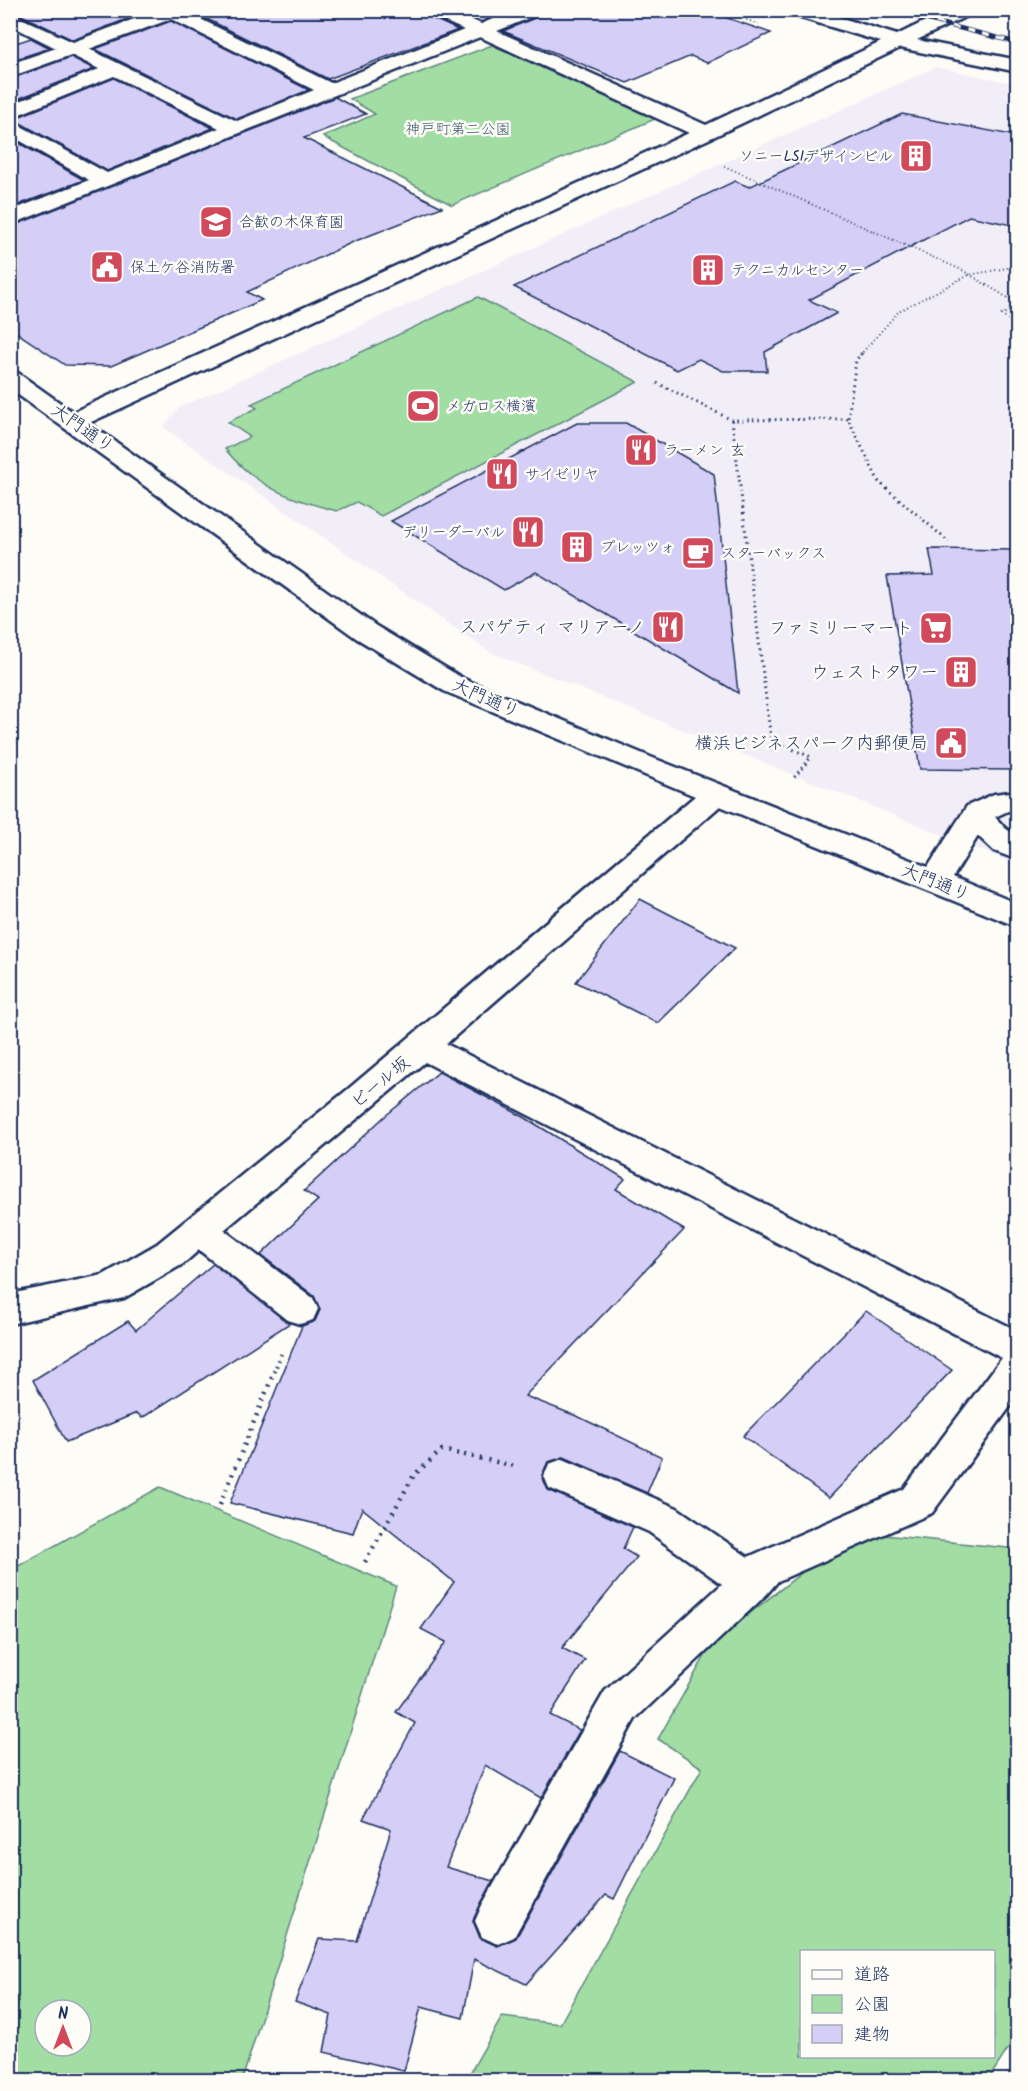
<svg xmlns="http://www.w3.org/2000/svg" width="1028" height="2091" font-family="Kalam,'Klee One',sans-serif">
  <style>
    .built { fill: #f1eef7 }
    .green { fill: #a2dda3; stroke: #5e8680; stroke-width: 1.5; fill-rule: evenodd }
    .building { fill: #d5cef7; stroke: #1b2f5e; stroke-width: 1.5 }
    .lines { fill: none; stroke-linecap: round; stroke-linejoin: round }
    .minor-casing { stroke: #1b2f5e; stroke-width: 5 }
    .path-far3 { stroke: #1b2f5e; stroke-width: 2; stroke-dasharray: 1 3; stroke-linecap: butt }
    .path-far2 { stroke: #1b2f5e; stroke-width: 3; stroke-dasharray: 1.5 4; stroke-linecap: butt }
    .path-far1 { stroke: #1b2f5e; stroke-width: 4; stroke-dasharray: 1.5 4.5; stroke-linecap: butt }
    .path { stroke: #1b2f5e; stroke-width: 4.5; stroke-dasharray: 2 6; stroke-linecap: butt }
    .minor { fill: #fdfcf7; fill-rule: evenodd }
    .rail-casing { stroke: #1b2f5e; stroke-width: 4.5 }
    .rail { stroke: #fdfcf7; stroke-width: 3; stroke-dasharray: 8; stroke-linecap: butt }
    .labels { text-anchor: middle; stroke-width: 5; stroke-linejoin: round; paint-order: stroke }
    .far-park-label { font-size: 15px; fill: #3d5a6f; stroke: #fdfcf7 }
    .far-poi-label { font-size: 15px; fill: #1b2f5e; stroke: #fdfcf7; text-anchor: start }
    .street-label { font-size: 18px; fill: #1b2f5e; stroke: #fdfcf7 }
    .poi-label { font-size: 18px; fill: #1b2f5e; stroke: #fdfcf7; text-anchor: end }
  </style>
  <rect width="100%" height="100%" fill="#fdfcf7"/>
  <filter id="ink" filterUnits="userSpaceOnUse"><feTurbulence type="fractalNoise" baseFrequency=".0167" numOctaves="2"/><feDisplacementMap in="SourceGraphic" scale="12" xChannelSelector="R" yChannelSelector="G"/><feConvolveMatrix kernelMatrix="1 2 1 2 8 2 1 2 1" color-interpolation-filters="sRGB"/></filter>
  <g filter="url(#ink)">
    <path class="built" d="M936,67l81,17v781l-527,-213 -327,-225 17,-20z"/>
    <g class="green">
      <path d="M492,45l163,74 -203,86 -129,-68 52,-23 -25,-15z"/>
      <path d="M478,297l160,85 -257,134 -24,-14 -20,9c-47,-12 -80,-23 -112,-62l25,-12 -22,-15 29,-14 -6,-4z"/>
      <path d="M160,1487l236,99 -154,494h-231v-510zM45,2010h36v36h-36z"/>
      <path d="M884,1535l133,14v486l-29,45h-522l36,-63 58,7 142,-256 -44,-29 55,-97 91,-71zM802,1952h192v104h-192z"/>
    </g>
    <g class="building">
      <path d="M11,10h139l-77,30z"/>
      <path d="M189,10h235l3,6 31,14 -130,49z"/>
      <path d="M457,10h50l-26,12z"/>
      <path d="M543,10h161l67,23 -64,30 -16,-7 -64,27 -124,-52 37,-15z"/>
      <path d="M171,21l138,69 -72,29 -142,-70z"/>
      <path d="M31,38l19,10 -40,13v-16z"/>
      <path d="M71,57l23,12 -84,33v-23z"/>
      <path d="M114,78l99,50 -106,43 -94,-52z"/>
      <path d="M335,97l31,17 -62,24 138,69 -89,35 -106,50 15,8 -151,66 -46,-1 -55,-37v-101z"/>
      <path d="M902,114l115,22v90l-48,-10 -160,84 28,13 -72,39 2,19h-44l-24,-12 -22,11 -163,-83 221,-106 14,6z"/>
      <path d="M10,138l74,42 -74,28z"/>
      <path d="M577,423h49l88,51 24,219 -202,-121 -32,18 -113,-69z"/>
      <path d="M929,549l88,1v220l-97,-1 -33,-193 47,-1z"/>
      <path d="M640,899l95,49 -77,75 -82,-41z"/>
      <path d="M439,1072l85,45 101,62 -9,10 68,41 -159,166 54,21 83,40 -15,36 -83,-36 -16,5 -6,13 6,15 85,37 -10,22 14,8 -75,91 23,12 -35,55 30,15 -39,68 -56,-33 -39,102 47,14 -20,39 7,18 17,8 19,-8 104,-187 54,27 -60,121 -8,-4 -80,89 -52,-25 -11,59 -42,-11 -17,64 -80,-19 7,-37 -36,-13 24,-63 38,2 34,-112 -28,-10 52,-96 -19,-11 50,-70 -25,-13 33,-47 -92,-74 -9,25 -123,-30 72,-177 13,-5 5,-11 -6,-14 -53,-41 57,-55 -14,-9 80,-74z"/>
      <path d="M213,1264l77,59 -148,95 -5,-5 -71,29 -33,-62 95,-59 8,9z"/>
      <path d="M866,1311l86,59 -123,128 -86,-62z"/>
    </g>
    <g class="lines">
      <defs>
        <path id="minor" d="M187,10l-1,2 145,71 133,-53 -36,-16 -2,-4h25l30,14 33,-14h27l-2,4 -42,17 209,94 175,-83 -93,-28 -2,-4h30l81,25 51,-25h25l-2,4 -54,26 101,20v12l-118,-24 -187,89 -624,286 287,203 88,53 189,79 275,109 39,-61 27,-12 24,-3v20h-10l-13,6 10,11 13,9v23l-24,-9 -16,-15 -25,41 65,27v23l-298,-121 -274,238 572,287v65l-86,117 -154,68 -12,14 -131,124 -121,218 -16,7 -16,-7 -7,-16 7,-16 123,-214 117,-107 -73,-52 -100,-44 -5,-12 5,-12 14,-5 114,49 71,49 156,-68 98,-131 -577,-296 -201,168 89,68 5,11 -5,11 -13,4 -13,-4 -88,-70 -16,14 -59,34 -114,26v-30l93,-19 54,-31 190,-154 348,-294 -251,-105 -88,-53 -346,-249v-18l8,2 55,39 616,-279 -209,-96 -470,188v-14l79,-31 -79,-45v-15l97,53 112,-45 -105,-52 -104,42v-13l89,-36 -28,-14 -61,22v-13l46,-16 -46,-23v-12l63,29 85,-32zM171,19l143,71 -77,31 -148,-72z"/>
      </defs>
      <use href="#minor" class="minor-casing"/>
      <g class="path-far3">
        <path d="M720,10l38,14"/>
        <path d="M724,166l238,104 56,34"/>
        <path d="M1001,315l17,10"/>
        <path d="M1001,315l17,-8"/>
        <path d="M860,355l39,-44 70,-36 49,-9"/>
      </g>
      <g class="path-far2">
        <path d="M862,353l-6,7 -8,59 31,63 70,60"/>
        <path d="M657,383l75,37 116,-1"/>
        <path d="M732,420l39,320 40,17 -19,23"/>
      </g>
      <path class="path-far1" d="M274,1372l8,-20"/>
      <g class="path">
        <path d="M220,1505l55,-135"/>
        <path d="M365,1562l49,-87 28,-25 73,16"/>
      </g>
      <use href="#minor" class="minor"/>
      <defs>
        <path id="rail" d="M889,10l129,33"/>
      </defs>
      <use href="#rail" class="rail-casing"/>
      <use href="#rail" class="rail"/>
    </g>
  </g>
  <defs>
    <symbol id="building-square" viewBox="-11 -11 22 22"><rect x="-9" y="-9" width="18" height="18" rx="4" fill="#d1495b" stroke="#fdfcf7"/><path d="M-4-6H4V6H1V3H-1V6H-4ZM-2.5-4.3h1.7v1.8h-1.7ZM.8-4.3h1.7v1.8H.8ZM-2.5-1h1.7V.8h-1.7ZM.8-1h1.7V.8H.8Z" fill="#fff"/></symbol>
    <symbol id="school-square" viewBox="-11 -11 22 22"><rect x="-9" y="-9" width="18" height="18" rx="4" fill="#d1495b" stroke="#fdfcf7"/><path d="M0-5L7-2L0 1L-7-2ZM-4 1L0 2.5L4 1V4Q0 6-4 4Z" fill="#fff"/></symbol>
    <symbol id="civic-square" viewBox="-11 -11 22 22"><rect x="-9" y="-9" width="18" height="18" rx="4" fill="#d1495b" stroke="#fdfcf7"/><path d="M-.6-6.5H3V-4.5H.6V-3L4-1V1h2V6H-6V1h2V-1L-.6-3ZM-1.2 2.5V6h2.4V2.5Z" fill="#fff"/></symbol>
    <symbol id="stadium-square" viewBox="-11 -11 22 22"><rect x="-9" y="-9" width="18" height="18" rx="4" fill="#d1495b" stroke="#fdfcf7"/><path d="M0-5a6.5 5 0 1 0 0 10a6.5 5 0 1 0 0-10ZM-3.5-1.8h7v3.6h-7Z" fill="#fff"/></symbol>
    <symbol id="restaurant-square" viewBox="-11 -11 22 22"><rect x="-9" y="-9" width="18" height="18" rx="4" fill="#d1495b" stroke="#fdfcf7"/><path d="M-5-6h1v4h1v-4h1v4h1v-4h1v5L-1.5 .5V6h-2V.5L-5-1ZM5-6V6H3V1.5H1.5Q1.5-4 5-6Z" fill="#fff"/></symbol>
    <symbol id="cafe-square" viewBox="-11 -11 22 22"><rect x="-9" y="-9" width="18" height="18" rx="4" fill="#d1495b" stroke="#fdfcf7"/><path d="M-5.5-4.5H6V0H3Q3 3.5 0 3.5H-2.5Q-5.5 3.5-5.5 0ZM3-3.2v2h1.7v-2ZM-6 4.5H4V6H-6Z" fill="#fff"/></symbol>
    <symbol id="supermarket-square" viewBox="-11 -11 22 22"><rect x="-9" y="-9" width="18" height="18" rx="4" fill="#d1495b" stroke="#fdfcf7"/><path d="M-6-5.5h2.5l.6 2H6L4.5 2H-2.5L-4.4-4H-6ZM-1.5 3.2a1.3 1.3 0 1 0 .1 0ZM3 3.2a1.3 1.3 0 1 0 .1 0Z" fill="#fff"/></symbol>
  </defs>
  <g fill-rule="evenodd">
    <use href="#building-square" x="897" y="137" width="38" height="38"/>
    <use href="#school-square" x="197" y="203" width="38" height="38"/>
    <use href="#civic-square" x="88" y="248" width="38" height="38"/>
    <use href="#building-square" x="689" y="251" width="38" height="38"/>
    <use href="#stadium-square" x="404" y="387" width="38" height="38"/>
    <use href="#restaurant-square" x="622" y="431" width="38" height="38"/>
    <use href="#restaurant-square" x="483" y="455" width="38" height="38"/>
    <use href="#restaurant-square" x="509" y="513" width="38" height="38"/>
    <use href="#building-square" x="558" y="528" width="38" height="38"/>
    <use href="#cafe-square" x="679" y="534" width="38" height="38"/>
    <use href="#restaurant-square" x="649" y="608" width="38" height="38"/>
    <use href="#supermarket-square" x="917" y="609" width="38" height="38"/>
    <use href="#building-square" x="942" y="653" width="38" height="38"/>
    <use href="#civic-square" x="932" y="724" width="38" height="38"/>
  </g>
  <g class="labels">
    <g class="far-park-label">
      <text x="458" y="134">神戸町第二公園</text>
    </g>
    <g class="far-poi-label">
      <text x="893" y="161" text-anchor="end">ソニーLSIデザインビル</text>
      <text x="239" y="227">合歓の木保育園</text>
      <text x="130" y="272">保土ケ谷消防署</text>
      <text x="731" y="275">テクニカルセンター</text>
      <text x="446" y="411">メガロス横濱</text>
      <text x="664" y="455">ラーメン 玄</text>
      <text x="525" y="479">サイゼリヤ</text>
      <text x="505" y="537" text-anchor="end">デリーダーバル</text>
      <text x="600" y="552">プレッツォ</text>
      <text x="721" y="558">スターバックス</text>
    </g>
    <g class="street-label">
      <text transform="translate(83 428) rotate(35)" y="6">大門通り</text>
      <text transform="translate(486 698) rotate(24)" y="6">大門通り</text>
      <text transform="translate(936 882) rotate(22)" y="6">大門通り</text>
      <text transform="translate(380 1082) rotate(-40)" y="6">ビール坂</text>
    </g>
    <g class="poi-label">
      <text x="645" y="633">スパゲティ マリアーノ</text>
      <text x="913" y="634">ファミリーマート</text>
      <text x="938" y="678">ウェストタワー</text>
      <text x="928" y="749">横浜ビジネスパーク内郵便局</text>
    </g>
  </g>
  <rect width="1028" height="2091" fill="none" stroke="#fdfcf7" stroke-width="36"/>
  <rect x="18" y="18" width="992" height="2055" fill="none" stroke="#1b2f5e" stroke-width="2" filter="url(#ink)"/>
  <rect x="800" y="1950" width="195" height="108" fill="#fdfcf7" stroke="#a3aaba" stroke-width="1.5"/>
  <rect x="812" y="1970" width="30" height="9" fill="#fdfcf7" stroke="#a3aaba" stroke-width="1.5"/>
  <text x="854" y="1980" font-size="18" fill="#1b2f5e">道路</text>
  <rect x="812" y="1995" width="30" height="18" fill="#a2dda3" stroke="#a3aaba" stroke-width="1.5"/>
  <text x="854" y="2010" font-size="18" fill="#1b2f5e">公園</text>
  <rect x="812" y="2025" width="30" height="18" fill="#d5cef7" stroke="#a3aaba" stroke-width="1.5"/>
  <text x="854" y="2040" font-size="18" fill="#1b2f5e">建物</text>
  <g transform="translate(63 2028)"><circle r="28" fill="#fdfcf7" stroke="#a3aaba" stroke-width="1.5"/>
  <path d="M0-4.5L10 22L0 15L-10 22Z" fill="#d1495b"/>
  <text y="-9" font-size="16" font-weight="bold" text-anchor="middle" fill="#1b2f5e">N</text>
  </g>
</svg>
